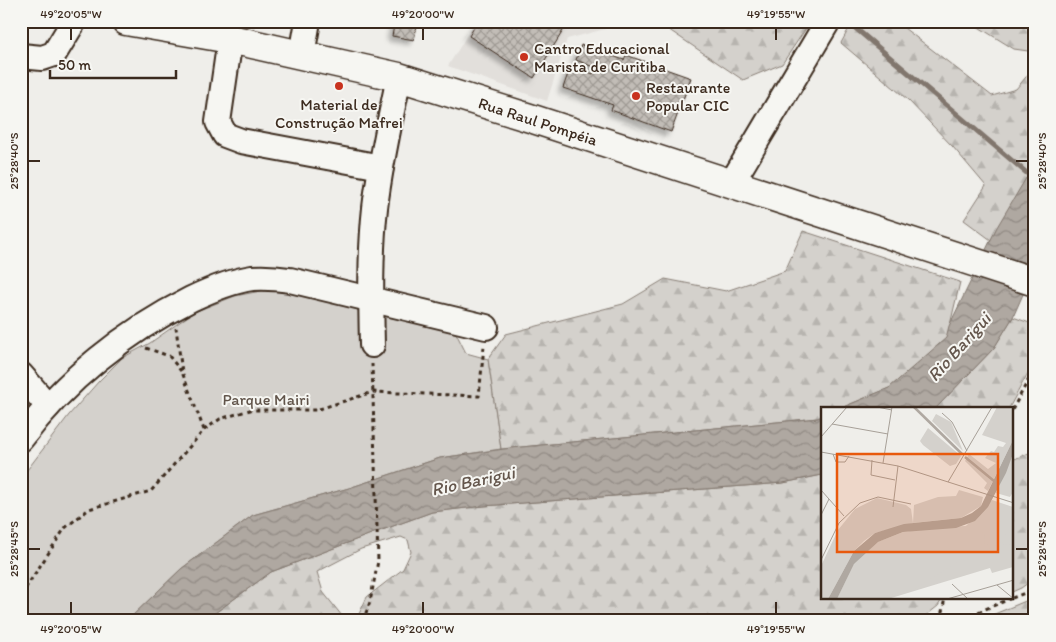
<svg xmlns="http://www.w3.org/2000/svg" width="1056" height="642" font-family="Itim,sans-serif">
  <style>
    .built { fill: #e2dfdb }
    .green { fill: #d4d1cc; stroke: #887e75 }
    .forest { fill: url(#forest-firs); stroke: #887e75 }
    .water { fill: url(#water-waves); stroke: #81766d }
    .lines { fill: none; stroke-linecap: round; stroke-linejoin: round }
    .stream { stroke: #81766d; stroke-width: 5 }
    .building { fill: url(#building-cross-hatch); stroke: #3b2a1e; filter: url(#shadow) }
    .minor-casing { stroke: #3b2a1e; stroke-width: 28 }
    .major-casing { stroke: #3b2a1e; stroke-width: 31 }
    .path { stroke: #3b2a1e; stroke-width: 3; stroke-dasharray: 4 4; stroke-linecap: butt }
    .minor { stroke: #f6f6f2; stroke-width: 24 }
    .major { stroke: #f6f6f2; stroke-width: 28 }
    .ticks { fill: none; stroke: #3b2a1e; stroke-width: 2 }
    .poi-dot { fill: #c8321e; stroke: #f6f6f2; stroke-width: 2 }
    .labels { text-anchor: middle; stroke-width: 4; stroke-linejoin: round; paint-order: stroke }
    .poi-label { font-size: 16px; fill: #3b2a1e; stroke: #f6f6f2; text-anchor: start }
    .street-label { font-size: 16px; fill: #3b2a1e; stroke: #f6f6f2 }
    .park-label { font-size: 16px; fill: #61544a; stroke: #f6f6f2 }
    .water-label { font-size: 18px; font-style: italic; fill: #64564c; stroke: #f6f6f2 }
    .inset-river { fill: none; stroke: #afa8a1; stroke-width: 2.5 }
    .inset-road { fill: none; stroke: #a7a098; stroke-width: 1 }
    .view { fill: #e8590c; fill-opacity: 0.15; stroke: #e8590c; stroke-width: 2.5 }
    .inset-edge { fill: none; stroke: #3b2a1e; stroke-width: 2.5 }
    .neatline { fill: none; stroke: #3b2a1e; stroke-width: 2 }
    .ticks-label { font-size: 12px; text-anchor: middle; fill: #3b2a1e }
  </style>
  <defs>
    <pattern id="forest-firs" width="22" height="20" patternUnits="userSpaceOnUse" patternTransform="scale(1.25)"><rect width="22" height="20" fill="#d4d1cc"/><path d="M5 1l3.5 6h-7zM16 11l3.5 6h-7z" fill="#b7b4af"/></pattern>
    <pattern id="water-waves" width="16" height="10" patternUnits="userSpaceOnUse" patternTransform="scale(1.25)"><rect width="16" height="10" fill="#afa8a1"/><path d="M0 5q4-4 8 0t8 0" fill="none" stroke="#908983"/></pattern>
    <pattern id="building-cross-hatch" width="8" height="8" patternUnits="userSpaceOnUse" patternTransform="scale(1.25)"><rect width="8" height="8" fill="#c2bdb7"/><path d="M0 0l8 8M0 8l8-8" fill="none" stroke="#9f9a94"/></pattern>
    <filter id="shadow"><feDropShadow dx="-4.5" dy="4.5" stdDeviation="2.5" flood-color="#0004"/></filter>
  </defs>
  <rect width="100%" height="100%" fill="#efeeea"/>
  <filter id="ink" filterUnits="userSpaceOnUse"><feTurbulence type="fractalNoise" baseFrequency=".02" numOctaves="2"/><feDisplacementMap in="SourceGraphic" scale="10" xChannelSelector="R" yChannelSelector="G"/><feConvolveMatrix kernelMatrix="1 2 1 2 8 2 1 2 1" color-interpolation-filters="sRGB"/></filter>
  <g filter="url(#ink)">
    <path class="built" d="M476,21h134l-5,8 -38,10 -20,62 -99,-35z"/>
    <path class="green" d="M266,290h17l37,8 136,35 10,20 22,6 13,90 -61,9 -91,30 -96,27 -72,54 -54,52h-106v-143l48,-63 30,-34 23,-23 28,-15 44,-31 41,-16z"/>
    <g class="forest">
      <path d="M656,21h155l-29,43 -39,16z"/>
      <path d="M853,21h42l97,75 24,-7 19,-23v97l-44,77 -27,-20 22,-34 -33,-39 -45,-47 -67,-57z"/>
      <path d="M973,21h62v31l-21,-3 -42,-26z"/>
      <path d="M803,231l157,51 -13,56 -58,50 -48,20h-19v8l-4,2 -317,31 -13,-90 18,-25 117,-30 42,-25 61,12 59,-20z"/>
      <path d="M1013,317l22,8v35l-26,48h-73l58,-60z"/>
      <path d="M1035,447v131l-14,10 -9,4v-132l17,-7z"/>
      <path d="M822,475v123h121l-5,8 -19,15h-565l5,-7 8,-17 36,-28 8,-17 -3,-12 -7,-3 -40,12 -44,23 6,20 23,29h-142l67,-49 100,-38 61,-22 52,-6 299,-23z"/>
      <path d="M1035,597v24h-57z"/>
    </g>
    <g class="water">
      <path d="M1035,163v104l-22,50 -19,31 -58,60h-95l48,-20 57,-50 3,-12 48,-99z"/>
      <path d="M822,416v59l-39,8 -299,23 -52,6 -61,22 -100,38 -67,49h-77l54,-52 72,-54 96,-27 91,-30 71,-10 307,-30z"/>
    </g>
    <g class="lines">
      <path class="stream" d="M847,21l188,159"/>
    </g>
    <g class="building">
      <path d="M395,21h23l-4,19 -22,-4z"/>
      <path d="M478,21h91l-35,57 -65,-42z"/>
      <path d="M581,45l43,15 2,-5 65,23 -20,54 -60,-22 2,-5 -50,-17 8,-23 22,9 3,-6 -20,-8z"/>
    </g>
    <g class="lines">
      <defs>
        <g id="minor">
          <path d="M230,39l-12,83 7,13 16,6 140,26"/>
          <path d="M302,55l6,-34"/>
          <path d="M21,56l21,2 12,-4 20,-33"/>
          <path d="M731,184l97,-163"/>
          <path d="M372,345c-1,-45 -2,-91 3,-137 5,-44 15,-87 24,-131"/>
          <path d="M21,375l27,31"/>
          <path d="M21,439c44,-59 104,-107 170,-140 19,-9 40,-18 61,-21 13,-1 25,0 38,2l196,47"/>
        </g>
        <path id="major" d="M126,21l104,18 169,38 131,41 505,164"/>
      </defs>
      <use href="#minor" class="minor-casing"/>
      <use href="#major" class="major-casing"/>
      <g class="path">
        <path d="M146,348l23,8 12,15"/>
        <path d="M1012,410l23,-42"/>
        <path d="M204,430l16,-11 30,-9h66l57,-18 106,4 5,-50"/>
        <path d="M21,595l44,-67 24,-19 62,-18 53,-61 -22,-58 -6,-44"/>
        <path d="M1012,598l23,-9"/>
        <path d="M363,621l7,-19 8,-41 -6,-197"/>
        <path d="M940,621l5,-23"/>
        <path d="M956,621l56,-23"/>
      </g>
      <use href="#minor" class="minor"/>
      <use href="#major" class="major"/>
    </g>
  </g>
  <path class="ticks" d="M71,28v12M423,28v12M776,28v12M28,161h12M1016,161h12M28,549h12M1016,549h12M71,602v12M423,602v12M776,602v12"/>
  <g class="poi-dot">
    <circle cx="524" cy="57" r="5"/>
    <circle cx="339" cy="86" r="5"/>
    <circle cx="636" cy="96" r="5"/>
  </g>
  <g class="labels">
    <g class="poi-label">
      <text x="534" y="54">Cantro Educacional<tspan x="534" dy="18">Marista de Curitiba</tspan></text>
      <text x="646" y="93">Restaurante<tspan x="646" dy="18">Popular CIC</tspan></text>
      <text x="339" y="110" text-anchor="middle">Material de<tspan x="339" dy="18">Construção Mafrei</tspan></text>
    </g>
    <g class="street-label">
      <text transform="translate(538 121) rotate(18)" y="6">Rua Raul Pompéia</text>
    </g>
    <g class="park-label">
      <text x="266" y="405">Parque Mairi</text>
    </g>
    <g class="water-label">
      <text transform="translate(959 347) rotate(-48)" y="6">Rio Barigui</text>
      <text transform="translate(473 481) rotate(-12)" y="6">Rio Barigui</text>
    </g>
  </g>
  <g transform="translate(821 407)">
    <rect width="192" height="192" fill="#efeeea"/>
    <path d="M115,7l15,8 12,29 -31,-30zM56,91l29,7 5,4 2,14 -38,10 -11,8 -10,10 -26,48h-7v-33l17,-36 17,-21zM171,93l21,7v60l-21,6 -2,-5 -102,31h-51l17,-35 24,-22 33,-11 55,-5z" fill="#d4d1cc"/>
    <path d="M176,0h16v33l-25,51 -4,-3 3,-5 -22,-22 4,-7 19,15 8,-6 -11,-5 6,-7 3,1 4,-6 5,1 3,-4 -24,-8zM107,21l33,28 -5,8 -6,2 -27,-21 -3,-4zM192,47v38l-3,5 -14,-4zM138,83l24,7 -2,9 -20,12 -48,5 1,-18 24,-8 18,-1zM170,96l6,2 -15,28 -1,12 -14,16 -6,-2 -44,29 -45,11h-35l17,-35 24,-22 25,-10 63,-6 9,-5zM183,104h9l-3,21 -17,12 -9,1 1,-11 6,-9 12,-5zM181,135l2,3 9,-1v14l-27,6 -5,-7v-5zM0,175l12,6 -5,11h-7z" fill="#d4d1cc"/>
    <path d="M192,33v14l-7,19 -18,34 -13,14 -19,7 -53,4 -25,10 -24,22 -17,35h-9l26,-48 21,-18 29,-9 57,-6 11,-5 9,-7z" fill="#afa8a1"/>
    <path class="inset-river" d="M93,0l48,47M144,50l29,24"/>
    <path class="inset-road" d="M56,0l15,3M121,6l10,9 15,29M11,17l56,10M0,30l26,-30M0,45l77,14 116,37M12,47l3,8h9l4,-6M51,53l-1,15 24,5M62,56l9,-56M127,75l44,-75M0,83l23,26M72,100l5,-41M0,108l8,-16M0,153l18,-37 21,-20 18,-6 33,7M131,177l16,15M176,178l17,14M126,192l67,-19"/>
    <path class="view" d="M16,47h161v98h-161z"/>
    <rect width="192" height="192" class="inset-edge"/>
  </g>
  <rect width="1056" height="642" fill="none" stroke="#f6f6f2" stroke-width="55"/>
  <path d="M50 70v8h126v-8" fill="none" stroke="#3b2a1e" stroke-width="2.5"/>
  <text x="58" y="70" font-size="15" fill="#3b2a1e" stroke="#f6f6f2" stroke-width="4" paint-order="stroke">50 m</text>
  <rect x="28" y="28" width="1000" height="586" class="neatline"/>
  <g class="ticks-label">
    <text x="71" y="18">49°20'05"W</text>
    <text x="423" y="18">49°20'00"W</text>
    <text x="776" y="18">49°19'55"W</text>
    <text transform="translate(14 161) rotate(-90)" y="4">25°28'40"S</text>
    <text transform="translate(1042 161) rotate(-90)" y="4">25°28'40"S</text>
    <text transform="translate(14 549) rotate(-90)" y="4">25°28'45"S</text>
    <text transform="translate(1042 549) rotate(-90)" y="4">25°28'45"S</text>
    <text x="71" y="633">49°20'05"W</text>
    <text x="423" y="633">49°20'00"W</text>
    <text x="776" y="633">49°19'55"W</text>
  </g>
</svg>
